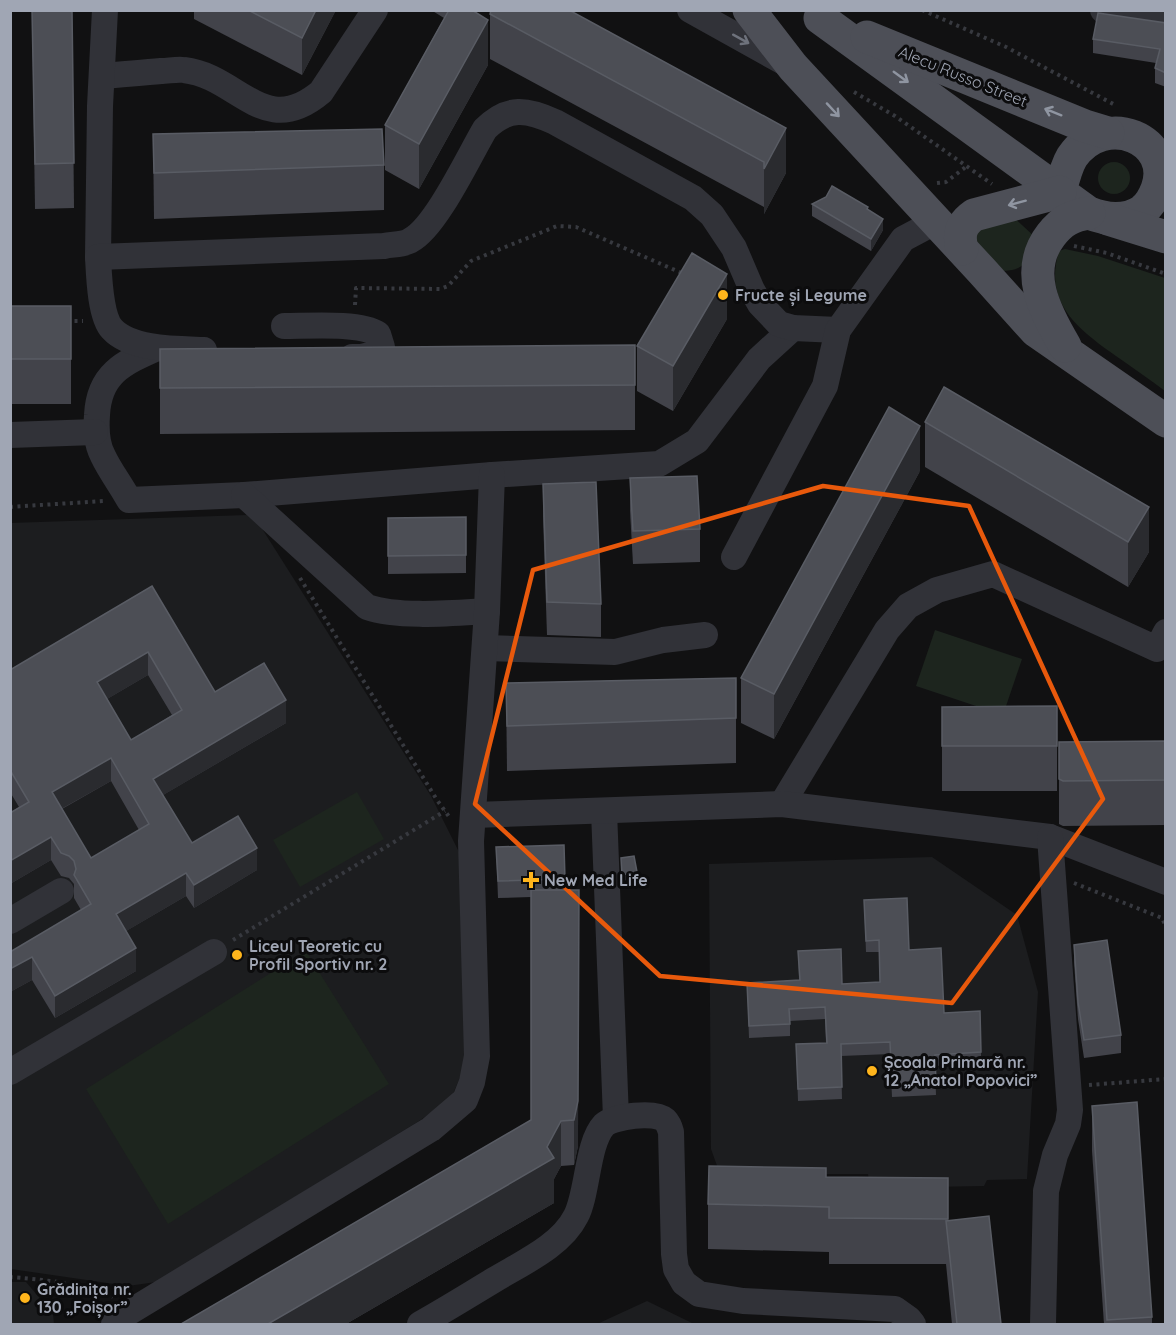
<svg xmlns="http://www.w3.org/2000/svg" width="1176" height="1335" font-family="Quicksand,sans-serif">
  <style>
    .built { fill: #1c1d1f }
    .green { fill: #1d251e }
    .lines { fill: none; stroke-linecap: round; stroke-linejoin: round }
    .path { stroke: #37393f; stroke-width: 4; stroke-dasharray: 3 4.5; stroke-linecap: butt }
    .minor { stroke: #313238; stroke-width: 26 }
    .major { stroke: #4d4f57; stroke-width: 33 }
    .wall { fill: #42434a; fill-rule: evenodd }
    .shaded-wall { fill: #2a2b2f }
    .building { fill: #4c4e55; stroke: #595c64; stroke-width: 1.5; fill-rule: evenodd }
    .oneway { stroke: #6e727c }
    .oneway2 { stroke: #8f95a1 }
    .marked { fill: none; stroke: #e8590c; stroke-width: 4.5; stroke-linejoin: round }
    .poi-dot { fill: #ffb51c; stroke: #0c0c0d; stroke-width: 2 }
    .labels { text-anchor: middle; stroke-width: 6; stroke-linejoin: round; paint-order: stroke }
    .street-label { font-size: 16px; fill: #a0a6b4; stroke: #0c0c0d }
    .poi-label { font-size: 16px; font-weight: bold; fill: #a0a6b4; stroke: #0c0c0d; text-anchor: start }
  </style>
  <rect width="100%" height="100%" fill="#111112"/>
  <g class="built">
    <path d="M247,515l14,12 170,269 28,56 9,206 -17,41 -35,24 -260,159 -28,4 -117,-17 -1,-746z"/>
    <path d="M932,857l85,58 21,77 -11,187 -40,1 -3,6 -114,2 -2,-14h-148l-9,-25 -2,-285z"/>
    <path d="M11,1282h15l27,32 1,10h-43z"/>
    <path d="M647,1301l47,23h-97z"/>
  </g>
  <g class="green">
    <circle cx="1114" cy="178" r="16"/>
    <path d="M1011,215l24,22c-7,20 -7,33 -31,34l-31,-26 -2,-18z"/>
    <path d="M1065,249l33,7 67,22v113c-16,-12 -33,-24 -49,-35 -38,-27 -73,-53 -57,-105z"/>
    <path d="M935,630l87,29 -19,56 -87,-29z"/>
    <path d="M357,792l27,47 -84,48 -27,-47z"/>
    <path d="M306,951l83,133 -221,140 -82,-135z"/>
  </g>
  <g class="lines">
    <g class="path">
      <path d="M922,10l84,37 111,59"/>
      <path d="M854,92l41,24 97,68"/>
      <path d="M937,183l9,-1 21,-16"/>
      <path d="M1074,246l33,7 59,21"/>
      <path d="M355,305l1,-17 84,1 8,-3 23,-25 86,-35 19,1 108,47"/>
      <path d="M67,321h16"/>
      <path d="M10,507l93,-6"/>
      <path d="M300,578l137,222 13,18"/>
      <path d="M1074,883l88,35 4,9"/>
      <path d="M233,940l212,-129"/>
      <path d="M1089,1085l77,-6"/>
      <path d="M10,1277c26,2 82,7 103,20"/>
    </g>
    <g class="minor">
      <path d="M690,10l97,54"/>
      <path d="M1103,10l63,13"/>
      <path d="M102,76c19,-2 39,-3 59,-5 7,0 16,-2 23,-1 54,6 80,70 137,22l54,-82"/>
      <path d="M98,257l2,-151 5,-96"/>
      <path d="M284,326c24,0 76,-4 94,8l4,13 -5,6 -16,4h-9"/>
      <path d="M157,348c-34,15 -58,26 -60,67 -1,14 -1,28 6,41 7,15 18,29 26,44l115,-5 248,-20 167,-11 38,-23 62,-82 34,-31"/>
      <path d="M204,350c-26,-1 -73,0 -92,-21 -12,-13 -13,-54 -14,-72l286,-11c9,-2 20,-1 27,-6 25,-13 58,-84 74,-111 23,-23 42,-20 70,-7l138,76 19,17 22,33 18,42 8,14 19,20 14,4 45,2"/>
      <path d="M10,435l85,-3"/>
      <path d="M244,495l123,112c32,11 86,6 120,4"/>
      <path d="M734,557l91,-171 13,-56 65,-91 32,-17"/>
      <path d="M485,648l130,4 48,-12 42,-5"/>
      <path d="M782,804l105,-174 21,-24 29,-16 56,-16 164,75 9,-17"/>
      <path d="M604,811l12,307"/>
      <path d="M474,815l308,-11 268,33 116,45"/>
      <path d="M10,921l51,-30"/>
      <path d="M10,1072l204,-120"/>
      <path d="M114,1324l14,-11 303,-184 34,-29 7,-18 5,-26 -6,-215 16,-230 5,-136"/>
      <path d="M420,1324c25,-14 49,-29 74,-44 28,-17 67,-34 82,-64 12,-23 11,-73 28,-91 10,-9 51,-14 61,-5 3,3 5,8 6,12l3,122 2,15 8,14 15,11 44,7 152,8 14,10 4,5"/>
      <path d="M1043,1324l3,-133 9,-36 13,-31 2,-14 -20,-273"/>
    </g>
    <g class="major">
      <path d="M749,10l44,57 189,204 54,60 130,90"/>
      <path d="M820,18l269,195c18,7 36,9 53,-2 8,-6 12,-14 15,-22 18,-49 -52,-80 -85,-32 -6,10 -9,23 -12,35"/>
      <path d="M867,37l218,89 23,7"/>
      <path d="M1108,219l58,18"/>
      <path d="M962,249c-4,-15 -1,-25 12,-34l86,-23"/>
      <path d="M1065,346c-20,-34 -42,-75 -14,-111 11,-14 20,-19 38,-22"/>
    </g>
  </g>
  <g class="wall">
    <path d="M32,10h40l2,198 -39,1z"/>
    <path d="M194,10h142l-34,65 -108,-56z"/>
    <path d="M431,10h42l15,55 -69,124 -34,-19v-45l59,-107z"/>
    <path d="M490,14l296,159 -22,41v-7l-274,-148z"/>
    <path d="M1166,23v64l-11,-4v-15l1,-5 -63,-10v-14z"/>
    <path d="M153,134l231,31v45l-230,9z"/>
    <path d="M812,204l56,6 15,20 -12,21 -59,-35z"/>
    <rect x="10" y="306" width="61" height="98"/>
    <path d="M727,319l-54,92 -36,-20v-45z"/>
    <path d="M635,345v85l-475,4v-85z"/>
    <path d="M925,422l224,130 -21,35 -203,-120z"/>
    <path d="M920,471l-146,268 -33,-16v-45z"/>
    <path d="M630,478l70,51v33l-67,2 -3,-53z"/>
    <path d="M543,484l58,120v33l-54,-2 -4,-118z"/>
    <path d="M466,517v56l-78,1v-56z"/>
    <path d="M152,586l63,106 71,31 -123,72 29,48 65,27 -63,38 -8,-12 -60,35 10,40 -81,47 -23,-38 -22,12v-40l71,-42 -7,-12v-14l-5,-6 -8,-2 -10,-16 -41,24v-71l9,-6 -9,-15v-122zM148,675l24,40 -41,25 -24,-41zM111,781l28,49 -48,28 -29,-49z"/>
    <path d="M736,678v85l-229,8 -1,-88z"/>
    <path d="M1057,706v85h-115v-84z"/>
    <path d="M1166,741v84l-103,1 -4,-2v-82z"/>
    <path d="M496,847l69,32 13,267 -4,19 -13,1 -7,13v24l-208,121h-165l350,-204v-223l-33,1z"/>
    <path d="M864,900l45,50 35,63 37,39v12l-46,2 1,29 -44,2 -2,-43 -49,2 1,43 -44,2 -2,-57 30,-1 -1,-24 -35,2v15l-41,2 -2,-55 52,-3 -1,-29 44,33 38,-2 -1,-30h-13z"/>
    <path d="M1074,945l47,90v18l-37,5 -6,-39 -4,-57z"/>
    <path d="M1092,1106l60,211v7h-48l-12,-173z"/>
    <path d="M826,1177l122,1v43l53,103h-49l-6,-60h-117v-12l-121,-3v-45z"/>
  </g>
  <g class="shaded-wall">
    <path d="M316,10h20l-34,65v-37z"/>
    <path d="M488,20v45l-69,124v-45z"/>
    <path d="M786,128v45l-22,41v-45z"/>
    <path d="M883,219v11l-12,21v-12z"/>
    <path d="M727,274v45l-54,92v-45z"/>
    <path d="M920,426v45l-146,268v-45z"/>
    <path d="M1149,507v45l-21,35v-45z"/>
    <path d="M148,652v23l-51,30v-23z"/>
    <path d="M286,700v23l-133,78v-22z"/>
    <path d="M111,758v23l-59,33v-22z"/>
    <path d="M51,837v23l-41,24v-23z"/>
    <path d="M257,848v22l-63,38v-23z"/>
    <path d="M637,872v6l-15,3v-6z"/>
    <path d="M186,873v23l-70,41v-23z"/>
    <path d="M579,935l-1,211 -4,19v-45z"/>
    <path d="M136,948v23l-81,47v-22z"/>
    <path d="M32,957v23l-22,12v-23z"/>
    <path d="M561,1121v45l-7,13v24l-208,121h-78l279,-177z"/>
  </g>
  <g class="building">
    <path d="M32,10h40l2,153 -39,1z"/>
    <path d="M248,10h68l-14,28z"/>
    <path d="M449,10h23l16,10 -69,124 -34,-19z"/>
    <path d="M491,10h78l217,118 -22,41v-7l-274,-148z"/>
    <path d="M1098,13l68,10v50l-11,-5 5,-19 -67,-10z"/>
    <path d="M382,129l2,36 -230,8 -1,-39z"/>
    <path d="M832,186l36,21 -1,2 16,10 -12,20 -59,-35 14,-7z"/>
    <path d="M692,253l35,21 -54,92 -36,-20z"/>
    <rect x="10" y="306" width="61" height="53"/>
    <path d="M635,345v40l-475,3v-39z"/>
    <path d="M944,387l205,120 -21,35 -203,-120z"/>
    <path d="M889,407l31,19 -146,268 -33,-16z"/>
    <path d="M697,476l3,53 -67,2 -3,-53z"/>
    <path d="M596,482l5,122 -54,-2 -4,-118z"/>
    <path d="M466,517v38l-78,1v-38z"/>
    <path d="M152,586l63,106 49,-29 22,37 -133,79 39,64 46,-27 19,32 -63,37 -8,-12 -70,41 20,34 -81,48 -23,-39 -22,12v-17l81,-48 -17,-29 2,-6 -2,-8 -5,-5 -8,-3 -10,-16 -41,24v-48l19,-11 -19,-32v-100zM148,652l34,58 -51,30 -34,-58zM111,758l38,66 -58,34 -39,-66z"/>
    <path d="M736,678v40l-229,8 -1,-43z"/>
    <path d="M1057,706v40h-115v-39z"/>
    <path d="M1166,741v39l-103,1 -4,-2v-37z"/>
    <path d="M564,845l1,34 -67,2 -2,-34z"/>
    <path d="M634,856l3,16 -15,3 -1,-17z"/>
    <path d="M531,890h48l-1,211 -4,19 -13,1 -14,26 7,11 -286,166h-87l350,-204z"/>
    <path d="M907,898l2,52 32,-2 3,65 36,-2 1,41 -46,3 1,28 -44,2 -2,-43 -49,2 1,43 -44,2 -2,-45 31,-1 -2,-36 -36,2 1,15 -41,2 -2,-43 53,-3 -2,-29 43,-2 1,35 38,-2 -1,-42 -13,1 -2,-41z"/>
    <path d="M1107,940l14,95 -37,5 -6,-38 -4,-57z"/>
    <path d="M1137,1102l15,215 -45,3 -15,-214z"/>
    <path d="M709,1166l117,2v9l122,1v41l-119,-1v-11l-121,-3z"/>
    <path d="M989,1216l12,108h-44l-11,-103z"/>
  </g>
  <defs><path id="oneway-shaft" d="M-6 0H5M1.5-3L5.5 0L1.5 3" fill="none" stroke-width="1.6" stroke-linecap="round" stroke-linejoin="round" transform="scale(1.5)"/></defs>
  <use class="oneway" href="#oneway-shaft" transform="translate(741 39) rotate(29)"/>
  <g class="oneway2">
    <use href="#oneway-shaft" transform="translate(901 77) rotate(36)"/>
    <use href="#oneway-shaft" transform="translate(833 110) rotate(47)"/>
    <use href="#oneway-shaft" transform="translate(1053 112) rotate(-158)"/>
    <use href="#oneway-shaft" transform="translate(1017 203) rotate(165)"/>
  </g>
  <path class="marked" d="M823,486l146,20 134,293 -151,204 -292,-27 -185,-172 58,-234z"/>
  <g class="poi-dot">
    <circle cx="723" cy="295" r="6"/>
    <path d="M528 871h6v6h6v6h-6v6h-6v-6h-6v-6h6z"/>
    <circle cx="237" cy="955" r="6"/>
    <circle cx="872" cy="1071" r="6"/>
    <circle cx="25" cy="1298" r="6"/>
  </g>
  <g class="labels">
    <g class="street-label">
      <text transform="translate(963 76) rotate(22)" y="6">Alecu Russo Street</text>
    </g>
    <g class="poi-label">
      <text x="735" y="301">Fructe și Legume</text>
      <text x="544" y="886">New Med Life</text>
      <text x="249" y="952">Liceul Teoretic cu<tspan x="249" dy="18">Profil Sportiv nr. 2</tspan></text>
      <text x="884" y="1068">Școala Primară nr.<tspan x="884" dy="18">12 „Anatol Popovici”</tspan></text>
      <text x="37" y="1295">Grădinița nr.<tspan x="37" dy="18">130 „Foișor”</tspan></text>
    </g>
  </g>
  <rect width="1176" height="1335" fill="none" stroke="#a0a6b4" stroke-width="24"/>
</svg>
